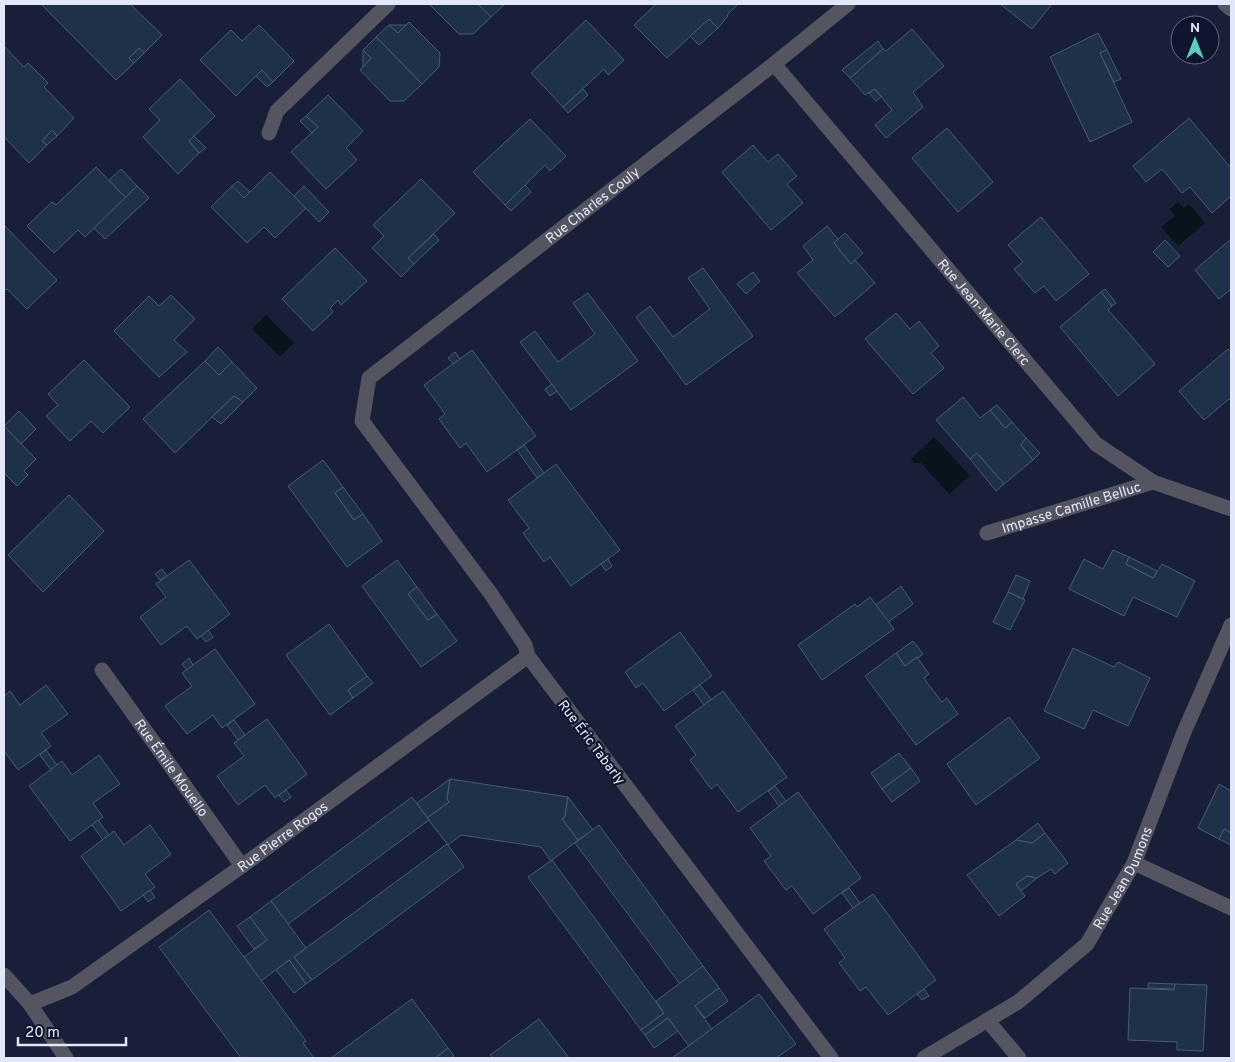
<svg xmlns="http://www.w3.org/2000/svg" width="1235" height="1062" font-family="Overpass,sans-serif">
  <style>
    .water { fill: #07141b }
    .building { fill: #1e3148; stroke: #465b75 }
    .lines { fill: none; stroke-linecap: round; stroke-linejoin: round }
    .minor { stroke: #555461; stroke-width: 15 }
    .labels { text-anchor: middle; stroke-width: 4.5; stroke-linejoin: round; paint-order: stroke }
    .street-label { font-size: 14px; fill: #e2e7f9; stroke: #10152e }
  </style>
  <rect width="100%" height="100%" fill="#191f38"/>
  <g class="water">
    <path d="M1178,202l6,6 5,-4 16,19 -27,23 -17,-19 14,-11 -5,-7z"/>
    <path d="M266,315l28,28 -14,14 -28,-28z"/>
    <path d="M934,437l11,11 25,28 -21,18 -28,-31h-7l-3,-4z"/>
  </g>
  <g class="building">
    <path d="M41,4h89l32,31 -18,18 -5,-5 -10,10 5,5 -18,17z"/>
    <path d="M429,4h49l13,13 -18,17h-14z"/>
    <path d="M478,4h27l-14,13z"/>
    <path d="M656,4h82l-11,11 1,1 -10,12 -9,-9 -42,39 -33,-33z"/>
    <path d="M1000,4h52l-20,25z"/>
    <path d="M709,19l9,9 -19,17 -9,-9z"/>
    <path d="M586,20l38,40 -16,15 -4,-6 -41,38 -32,-34z"/>
    <path d="M409,22l31,31 -1,14 -17,17 -46,-47 13,-12 9,8z"/>
    <path d="M259,25l35,36 -21,21 -11,-12 -26,26 -36,-36 31,-30 11,11z"/>
    <path d="M389,25h17l-8,8z"/>
    <path d="M912,29l32,37 -31,26 10,15 -37,31 -11,-13 17,-15 -17,-21 -10,6 -15,-17 33,-29 3,2z"/>
    <path d="M1098,33l9,17 -7,3 32,69 -42,20 -40,-85z"/>
    <path d="M376,37l46,47 -18,17h-14l-30,-31 11,-12 -8,-8z"/>
    <path d="M878,41l5,8 -33,29 -8,-8z"/>
    <path d="M4,46l20,21 4,-4 20,20 -4,4 30,31 -17,18 -5,-6 -10,11 5,4 -18,18 -25,-26z"/>
    <path d="M139,48l5,5 -10,10 -5,-5z"/>
    <path d="M363,50l8,8 -8,9z"/>
    <path d="M1107,50l14,29 -7,3 -14,-29z"/>
    <path d="M262,70l11,12 -6,5 -11,-11z"/>
    <path d="M180,79l35,37 -26,25 10,12 -21,21 -35,-37 17,-17 -11,-11z"/>
    <path d="M583,89l5,6 -20,18 -5,-6z"/>
    <path d="M875,89l6,8 -5,4 -7,-8z"/>
    <path d="M328,95l35,36 -17,17 11,12 -31,29 -35,-37 27,-25 -12,-11z"/>
    <path d="M306,116l12,11 -6,6 -12,-12z"/>
    <path d="M1189,118l42,50v28l-19,17 -22,-26 -8,6 -20,-24 -16,13 -13,-16z"/>
    <path d="M530,119l36,37 -16,15 -5,-6 -40,40 -32,-33z"/>
    <path d="M947,128l46,54 -35,30 -46,-54z"/>
    <path d="M52,130l5,6 -10,9 -5,-4z"/>
    <path d="M194,136l12,12 -7,5 -10,-12z"/>
    <path d="M753,145l15,17 10,-8 19,22 -10,8 16,19 -32,27 -49,-58z"/>
    <path d="M96,167l30,31 -41,39 -7,-7 -24,23 -27,-27 25,-24 4,3z"/>
    <path d="M121,169l16,17 -11,12 -17,-18z"/>
    <path d="M270,172l36,36 -31,30 -11,-11 -17,16 -36,-36 21,-21 12,12z"/>
    <path d="M421,179l34,34 -47,45 6,6 -13,13 -29,-29 12,-12 -11,-11z"/>
    <path d="M238,181l12,11 -6,6 -12,-12z"/>
    <path d="M525,185l6,7 -20,19 -6,-6z"/>
    <path d="M137,186l12,12 -44,41 -11,-11z"/>
    <path d="M304,186l25,26 -10,10 -25,-26z"/>
    <path d="M1041,217l48,57 -33,27 -12,-15 -9,7 -21,-24 9,-7 -15,-17z"/>
    <path d="M4,225l53,55 -30,29 -20,-20 -3,2z"/>
    <path d="M827,226l11,13 -4,4 17,21 4,-4 20,23 -40,34 -38,-44 16,-13 -10,-14z"/>
    <path d="M845,233l18,20 -12,11 -17,-21z"/>
    <path d="M434,234l5,6 -25,24 -6,-6z"/>
    <path d="M1231,239v50l-12,10 -24,-29z"/>
    <path d="M1165,240l15,16 -12,11 -15,-15z"/>
    <path d="M335,248l32,33 -26,24 -3,-5 -8,8 3,4 -20,19 -31,-32z"/>
    <path d="M703,268l50,68 -67,49 -50,-68 14,-11 23,31 37,-28 -22,-31z"/>
    <path d="M753,272l7,9 -14,13 -9,-10z"/>
    <path d="M1105,289l11,14 -4,3 -11,-14z"/>
    <path d="M1101,292l11,14 -4,4 18,20 29,34 -37,32 -58,-69z"/>
    <path d="M588,293l50,68 -67,49 -51,-68 15,-11 23,31 37,-28 -22,-31z"/>
    <path d="M171,295l24,24 -21,21 13,12 -28,25 -45,-46 35,-35 10,10z"/>
    <path d="M896,313l14,16 9,-8 20,25 -8,7 13,15 -31,26 -48,-55z"/>
    <path d="M218,347l14,15 -13,13 -14,-14z"/>
    <path d="M1228,349l3,3v49l-1,-2h-1l-25,21 -25,-29z"/>
    <path d="M472,350l64,86 -49,36 -21,-29 -6,5 -21,-29 6,-5 -21,-29z"/>
    <path d="M455,352l5,7 -7,5 -5,-6z"/>
    <path d="M84,360l46,47 -27,26 -12,-12 -21,20 -24,-25 12,-11 -10,-11z"/>
    <path d="M205,361l14,14 13,-13 25,26 -14,14 -9,-6 -59,57 -32,-34z"/>
    <path d="M552,384l5,7 -7,5 -5,-7z"/>
    <path d="M234,396l9,6 -22,22 -9,-7z"/>
    <path d="M963,397l17,21 10,-8 15,18 7,-6 14,16 -5,7 12,15 -29,24 -27,-31 -7,6 -34,-39z"/>
    <path d="M997,405l15,17 -7,6 -15,-18z"/>
    <path d="M19,411l17,18 -15,15 -17,-18z"/>
    <path d="M4,426l32,33 -12,12 4,4 -11,11 -13,-13z"/>
    <path d="M1026,438l14,15 -7,7 -12,-15z"/>
    <path d="M524,445l20,28 -7,5 -20,-28z"/>
    <path d="M977,453l27,31 -8,7 -26,-32z"/>
    <path d="M323,460l20,27 -8,6 19,27 9,-6 19,27 -35,26 -59,-81z"/>
    <path d="M556,464l64,86 -49,36 -21,-29 -6,5 -21,-29 6,-5 -21,-28z"/>
    <path d="M343,487l20,27 -9,6 -19,-27z"/>
    <path d="M69,495l35,36 -61,61 -35,-37z"/>
    <path d="M1113,550l16,7 -3,7 27,14 9,-14 33,17 -18,36 -44,-20 -9,19 -55,-27 15,-30 19,10z"/>
    <path d="M1129,557l28,14 -4,7 -27,-14z"/>
    <path d="M608,559l4,7 -6,5 -5,-7z"/>
    <path d="M189,560l41,54 -33,25 -10,-13 -26,19 -21,-28 26,-20 -10,-13z"/>
    <path d="M397,560l20,27 -9,7 20,26 9,-6 20,27 -36,26 -59,-81z"/>
    <path d="M162,569l5,7 -7,4 -5,-6z"/>
    <path d="M1016,575l14,6 -7,18 -15,-7z"/>
    <path d="M901,586l12,18 -25,18 -12,-17z"/>
    <path d="M417,587l20,27 -9,6 -20,-26z"/>
    <path d="M1008,592l17,8 -15,30 -17,-8z"/>
    <path d="M870,597l24,32 -72,51 -24,-35 57,-41 2,3z"/>
    <path d="M329,624l38,52 -19,14 5,8 -23,17 -44,-60z"/>
    <path d="M208,630l5,7 -7,5 -5,-6z"/>
    <path d="M680,632l32,44 -48,35 -21,-28 -7,5 -11,-16z"/>
    <path d="M913,641l10,13 -5,4 -1,-1 -12,9 -9,-13z"/>
    <path d="M1073,648l41,19 4,-5 32,16 -22,48 -35,-16 -9,19 -40,-18z"/>
    <path d="M215,649l40,55 -33,24 -9,-13 -26,19 -22,-28 27,-20 -10,-13z"/>
    <path d="M896,653l9,13 12,-9 12,17 -5,4 4,6 14,18 5,-4 11,16 -42,31 -51,-69z"/>
    <path d="M189,658l4,7 -6,5 -5,-6z"/>
    <path d="M367,676l6,7 -20,15 -5,-8z"/>
    <path d="M46,685l22,29 -27,19 10,13 -33,24 -14,-19v-55l6,-5 10,14z"/>
    <path d="M700,685l11,14 -7,6 -11,-15z"/>
    <path d="M723,691l64,86 -49,35 -21,-28 -6,5 -21,-29 6,-5 -21,-29z"/>
    <path d="M1009,717l31,41 -64,47 -29,-41z"/>
    <path d="M267,719l40,55 -32,24 -10,-13 -27,20 -21,-29 27,-20 -10,-13z"/>
    <path d="M234,720l11,15 -7,5 -11,-15z"/>
    <path d="M46,750l11,15 -6,5 -11,-15z"/>
    <path d="M899,753l12,15 -29,21 -11,-16z"/>
    <path d="M99,755l21,29 -27,19 10,14 -33,24 -41,-55 33,-25 10,14z"/>
    <path d="M911,768l9,13 -28,21 -10,-13z"/>
    <path d="M450,779l-3,20 2,3 -22,16 -10,-15z"/>
    <path d="M450,779l118,18 -3,20 -3,2 16,21 -27,21 -10,-14 -80,-12 -13,10 -21,-27 22,-16 -2,-3z"/>
    <path d="M1219,784l12,7v42l-7,-4 -5,10 -21,-11z"/>
    <path d="M775,786l11,15 -7,5 -11,-15z"/>
    <path d="M286,790l5,7 -7,5 -5,-7z"/>
    <path d="M798,792l63,86 -48,36 -21,-28 -6,4 -22,-29 7,-5 -21,-28z"/>
    <path d="M412,797l17,23 -141,104 -17,-23z"/>
    <path d="M568,797l25,33 -15,10 -16,-21 3,-2z"/>
    <path d="M98,820l11,15 -6,5 -11,-15z"/>
    <path d="M1038,823l7,10 -13,10 -16,-3z"/>
    <path d="M150,825l21,29 -26,20 10,13 -34,24 -40,-55 33,-25 10,14z"/>
    <path d="M599,825l104,141 -23,18 -105,-141z"/>
    <path d="M1224,829l7,4v12l-12,-6z"/>
    <path d="M1045,833l23,30 -13,11 -4,-5 -14,9 -10,-2 -11,8 9,12 -26,20 -32,-41 49,-35 16,3z"/>
    <path d="M447,844l17,23 -152,113 -18,-23z"/>
    <path d="M552,860l112,153 -23,17 -113,-153z"/>
    <path d="M1027,876l10,2 -16,13 -5,-7z"/>
    <path d="M849,888l11,15 -7,5 -11,-15z"/>
    <path d="M150,890l5,7 -7,5 -5,-7z"/>
    <path d="M873,894l63,86 -48,35 -22,-28 -6,4 -21,-28 6,-5 -21,-29z"/>
    <path d="M271,901l35,47 -12,9 18,23 -6,4 -17,-24 -28,21 -17,-24 23,-17 -17,-23z"/>
    <path d="M209,910l97,131 -3,2 11,15h-73l-82,-111z"/>
    <path d="M250,917l17,23 -13,9 -17,-23z"/>
    <path d="M289,960l17,24 -12,9 -18,-23z"/>
    <path d="M703,966l16,22 -24,18 17,23 -23,17 -21,-28 -23,17 -4,-5 23,-17 -8,-12z"/>
    <path d="M1148,983l27,1v5l-27,-1z"/>
    <path d="M1175,984l32,1 -4,66 -26,-1v-8l-49,-2 2,-52 44,2z"/>
    <path d="M719,988l9,13 -23,17 -10,-12z"/>
    <path d="M924,989l5,7 -7,4 -5,-6z"/>
    <path d="M759,994l37,50 -20,14h-104z"/>
    <path d="M412,999l36,49 -13,10h-104z"/>
    <path d="M668,1018l10,13 -24,17 -9,-13z"/>
    <path d="M539,1019l30,39h-76l-3,-3z"/>
    <path d="M448,1048l6,8 -3,2h-16z"/>
  </g>
  <g class="lines">
    <g class="minor">
      <path d="M1225,4l6,5"/>
      <path id="s1" d="M774,64l322,380 57,38 78,27"/>
      <path d="M269,133l8,-22 111,-107"/>
      <path id="s2" d="M987,533l166,-51"/>
      <path id="s3" d="M102,670l140,196"/>
      <path d="M1134,863l97,45"/>
      <path d="M4,975l26,29 36,54"/>
      <path id="s4" d="M30,1004l42,-17 170,-121 286,-210"/>
      <path d="M987,1020l32,38"/>
      <path id="s5" d="M831,1058l-303,-402 -3,-11 -34,-51 -129,-173 7,-43 405,-314 74,-60"/>
      <path id="s6" d="M924,1058l94,-56 69,-58 47,-81 50,-131 47,-107"/>
    </g>
  </g>
  <g class="labels">
    <g class="street-label">
      <text dy="5" stroke="none"><textPath href="#s5" startOffset="1118">Rue Charles Couly</textPath></text>
      <text dy="5" stroke="none"><textPath href="#s1" startOffset="325">Rue Jean-Marie Clerc</textPath></text>
      <text dy="5" stroke="none"><textPath href="#s2" startOffset="88">Impasse Camille Belluc</textPath></text>
      <text transform="translate(592 742) rotate(53)" y="5">Rue Éric Tabarly</text>
      <text dy="5" stroke="none"><textPath href="#s3" startOffset="120">Rue Émile Mouello</textPath></text>
      <text dy="5" stroke="none"><textPath href="#s4" startOffset="304">Rue Pierre Rogos</textPath></text>
      <text dy="5" stroke="none"><textPath href="#s6" startOffset="275">Rue Jean Dumons</textPath></text>
    </g>
  </g>
  <rect width="1235" height="1062" fill="none" stroke="#e2e7f9" stroke-width="10"/>
  <g transform="translate(1195 40)"><circle r="24" fill="#10152e" stroke="#64697f"/>
  <path d="M0-4L9 19L0 12L-9 19Z" fill="#5acebd"/>
  <text y="-8" font-size="14" font-weight="bold" text-anchor="middle" fill="#e2e7f9">N</text>
  </g>
  <path d="M18 1037v8h108v-8" fill="none" stroke="#e2e7f9" stroke-width="2.5"/>
  <text x="25" y="1037" font-size="15" fill="#e2e7f9" stroke="#10152e" stroke-width="4" paint-order="stroke">20 m</text>
</svg>
